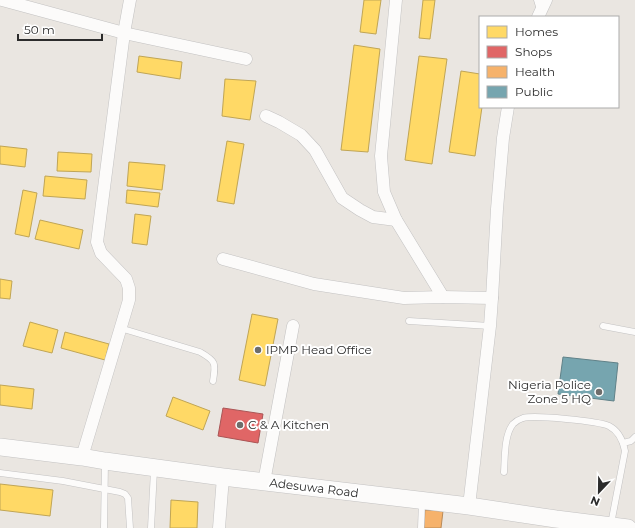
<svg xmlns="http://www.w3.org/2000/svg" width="635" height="528" font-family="Montserrat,sans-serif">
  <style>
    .homes { fill: #ffd966; stroke: #c0a555 }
    .shops { fill: #e06666; stroke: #a55 }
    .health { fill: #f6b26b; stroke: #b98a58 }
    .public { fill: #76a5af; stroke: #608188 }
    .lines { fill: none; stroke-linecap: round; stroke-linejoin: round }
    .lane-casing { stroke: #c3c2c2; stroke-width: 7 }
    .street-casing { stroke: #c3c2c2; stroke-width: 13 }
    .secondary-casing { stroke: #c3c2c2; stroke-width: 18 }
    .lane { stroke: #fcfbfa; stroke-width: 6 }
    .street { stroke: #fcfbfa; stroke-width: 12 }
    .secondary { stroke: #fcfbfa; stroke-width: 17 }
    .poi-dot { fill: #6e6d6b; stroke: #fff; stroke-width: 1.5 }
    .labels { text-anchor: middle; stroke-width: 4; stroke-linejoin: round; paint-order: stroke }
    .poi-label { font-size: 12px; fill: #2c2c2c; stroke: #fff; text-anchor: start }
    .street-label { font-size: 12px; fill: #2c2c2c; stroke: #fff }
  </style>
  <rect width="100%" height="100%" fill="#eae6e1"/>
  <g class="homes">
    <path d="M364,0h17l-5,34 -16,-2z"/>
    <path d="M423,0h12l-5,39 -11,-1z"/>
    <path d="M354,45l26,4 -12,103 -27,-2z"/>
    <path d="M139,56l43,6 -2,17 -43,-7z"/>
    <path d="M419,56l28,3 -15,105 -27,-4z"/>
    <path d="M461,71l19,3v33h2l-7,49 -26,-4z"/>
    <path d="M225,79l31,2 -6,39 -28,-4z"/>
    <path d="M227,141l17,3 -10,60 -17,-3z"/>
    <path d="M0,146l27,3 -2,18 -25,-3z"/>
    <path d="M58,152l34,2 -1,18 -34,-1z"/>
    <path d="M129,162l36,3 -3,25 -35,-4z"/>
    <path d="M45,176l42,4 -2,19 -42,-3z"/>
    <path d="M23,190l14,3 -8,44 -14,-3z"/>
    <path d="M127,190l33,3 -2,14 -32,-4z"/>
    <path d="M135,214l16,2 -4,29 -15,-2z"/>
    <path d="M40,220l43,10 -4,19 -44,-10z"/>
    <path d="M0,279l12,2 -2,18 -10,-1z"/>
    <path d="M252,314l26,5 -13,67 -26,-6z"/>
    <path d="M30,322l28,8 -6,23 -29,-7z"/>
    <path d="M65,332l44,12 -4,16 -44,-12z"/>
    <path d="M0,385l34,4 -2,20 -32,-4z"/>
    <path d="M173,397l37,14 -7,19 -37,-14z"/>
    <path d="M0,484l53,6 -3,26 -50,-6z"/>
    <path d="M171,500l27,2 -1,26h-27z"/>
  </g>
  <path class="shops" d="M223,408l40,6 -5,29 -40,-7z"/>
  <path class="health" d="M425,510l18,1 -2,17h-17z"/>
  <path class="public" d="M563,357l55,6 -4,38 -56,-7z"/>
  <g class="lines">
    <defs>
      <g id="lane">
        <path d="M537,0l3,10"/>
        <path d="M409,321l81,5"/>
        <path d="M603,326l32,6"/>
        <path d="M120,328l80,24c16,9 16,11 13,29"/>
        <path d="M623,443l8,-2 4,-4"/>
        <path d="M504,472c1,-14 0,-37 9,-48 2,-2 7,-5 10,-6 12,-3 75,3 86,8 10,5 14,15 16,25l-14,73"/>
        <path d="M0,473l63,8 57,11 5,2 3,4 2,30"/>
        <path d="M104,528l1,-66"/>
        <path d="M151,528l3,-58"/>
        <path d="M421,528l1,-26"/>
      </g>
      <g id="street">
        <path d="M2,0l122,33 122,26"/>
        <path d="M396,0l-15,156 3,36 12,28 47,77"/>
        <path d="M538,17l8,-17"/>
        <path d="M266,116l13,6 22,13 14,15 27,48 18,12 13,7 23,3"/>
        <path d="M223,259l91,25 90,14 39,-1 49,1"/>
        <path d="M82,457l47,-157v-12l-3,-9 -25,-26 -4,-11 27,-209 6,-33"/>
        <path d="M264,482l29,-156"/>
        <path d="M469,506l21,-180 2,-28 5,-89 6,-71 5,-31"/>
        <path d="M219,528l4,-51"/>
      </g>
      <path id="secondary" d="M0,447l82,10 23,4 118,16 246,29 87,13 72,9"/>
    </defs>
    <use href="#lane" class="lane-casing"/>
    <use href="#street" class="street-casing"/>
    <use href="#secondary" class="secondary-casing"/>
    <use href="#lane" class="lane"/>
    <use href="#street" class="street"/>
    <use href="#secondary" class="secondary"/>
  </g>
  <g class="poi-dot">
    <circle cx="258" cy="350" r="4"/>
    <circle cx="599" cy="392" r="4"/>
    <circle cx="240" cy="425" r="4"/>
  </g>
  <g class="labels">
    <g class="poi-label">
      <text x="266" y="354">IPMP Head Office</text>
      <text x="591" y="389" text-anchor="end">Nigeria Police<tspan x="591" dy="14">Zone 5 HQ</tspan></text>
      <text x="248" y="429">C &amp; A Kitchen</text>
    </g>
    <g class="street-label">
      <text transform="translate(314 488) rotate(7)" y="4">Adesuwa Road</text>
    </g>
  </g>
  <rect x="479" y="16" width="140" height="92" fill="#ffffff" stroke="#ababab"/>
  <rect x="487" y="26" width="20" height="12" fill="#ffd966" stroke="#ababab"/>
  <text x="515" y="36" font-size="12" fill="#2c2c2c">Homes</text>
  <rect x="487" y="46" width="20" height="12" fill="#e06666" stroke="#ababab"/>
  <text x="515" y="56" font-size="12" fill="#2c2c2c">Shops</text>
  <rect x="487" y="66" width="20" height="12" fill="#f6b26b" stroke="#ababab"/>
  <text x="515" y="76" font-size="12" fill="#2c2c2c">Health</text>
  <rect x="487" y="86" width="20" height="12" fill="#76a5af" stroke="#ababab"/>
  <text x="515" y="96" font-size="12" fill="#2c2c2c">Public</text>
  <g transform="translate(599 492) rotate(202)" stroke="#ffffff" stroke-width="3" paint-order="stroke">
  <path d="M0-3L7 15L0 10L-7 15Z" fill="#2c2c2c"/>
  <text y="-6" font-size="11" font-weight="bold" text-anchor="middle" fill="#2c2c2c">N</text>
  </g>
  <path d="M18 34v6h84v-6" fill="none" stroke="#2c2c2c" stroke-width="2"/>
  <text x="24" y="34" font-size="12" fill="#2c2c2c" stroke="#ffffff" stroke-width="3" paint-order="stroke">50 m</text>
</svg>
